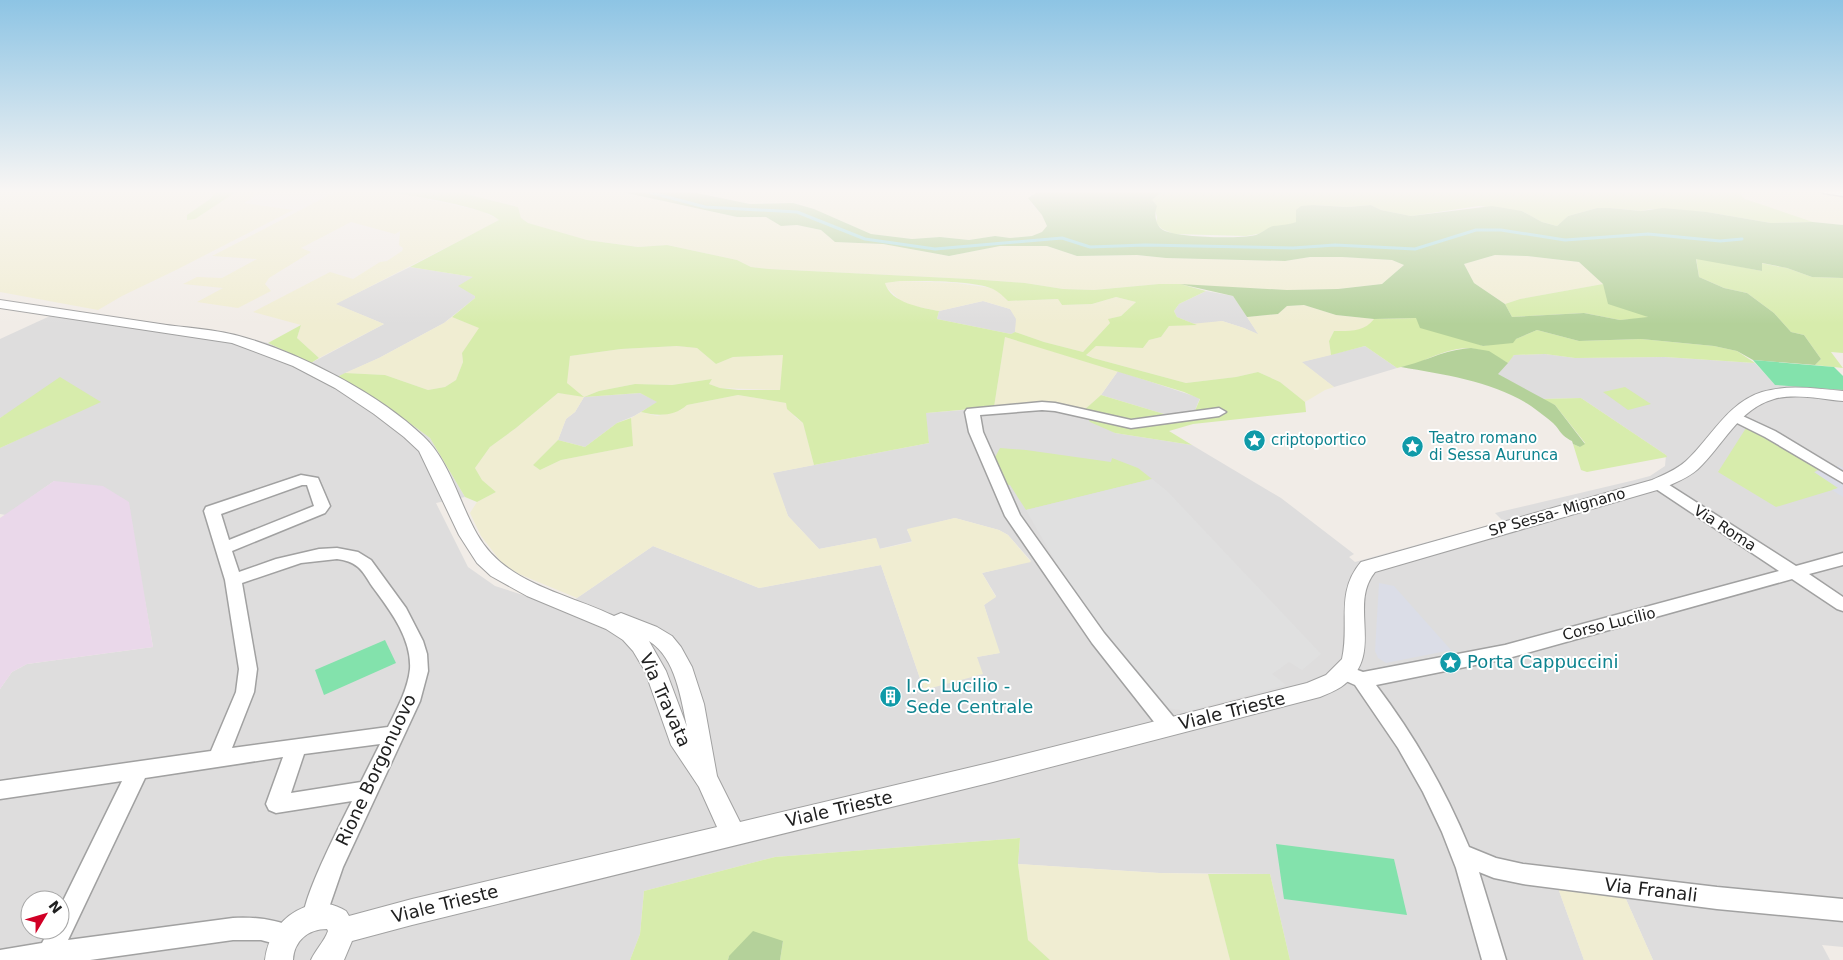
<svg xmlns="http://www.w3.org/2000/svg" width="1843" height="960" font-family="'DejaVu Sans',sans-serif">
  <style>
    .residential { fill: #dedddd; fill-rule: evenodd }
    .industrial { fill: #ead8ea }
    .farmland { fill: #f0edd2 }
    .grass { fill: #d7ecac; fill-rule: evenodd }
    .forest { fill: #b4d19a; fill-rule: evenodd }
    .pitch { fill: #83e2ac }
    .parking { fill: #e0e0e0 }
    .plaza { fill: #dbdde7 }
    .lines { fill: none; stroke-linecap: round; stroke-linejoin: round }
    .stream { stroke: #a6dddf; stroke-width: 3 }
    .minor-casing { stroke: #a1a1a1; stroke-width: 3 }
    .tertiary-casing { stroke: #a1a1a1; stroke-width: 2 }
    .minor { fill: #fff; fill-rule: evenodd }
    .tertiary { fill: #fff; fill-rule: evenodd }
    .labels { text-anchor: middle; stroke-width: 4; stroke-linejoin: round; paint-order: stroke }
    .culture-label { font-size: 15px; fill: #0d838f; stroke: #fff; text-anchor: start }
    .street-label { font-size: 15px; fill: #202020; stroke: #fff }
    .near-culture-label { font-size: 18px; fill: #0d838f; stroke: #fff; text-anchor: start }
    .near-street-label { font-size: 18px; fill: #202020; stroke: #fff }
  </style>
  <rect width="100%" height="100%" fill="#f1ece7"/>
  <g class="residential">
    <path d="M410,267l63,10 2,21 -31,25 -65,35 -42,19 47,27 46,34 35,59 -29,6 32,64 27,19 34,11 34,15 14,-14 76,-52 106,42 122,-23 43,125 53,-33 22,-4 -15,-48 12,-9 -14,-23 49,-12 -23,-26 -9,-5 -44,-12 -48,12 6,11 -34,8 -3,-11 -57,11 -31,-33 -16,-43 157,-30 -4,-30 102,-8 56,6 32,22 77,12 89,53 73,56 -5,3 6,5 148,-41 -8,-8 140,-33 15,-4 15,-10 1,-11 -85,-57 -39,1 -45,-25 17,-19 31,-1 30,4 90,-1 90,6 20,22 68,5v557l-21,-2 8,15h-177l-28,-63 -67,-9 26,72h-294l-20,-86 -111,-1 -141,-9 2,-26 -245,19 -131,34 -4,43 -10,26h-630v-271l12,-17 15,-8 126,-17 -8,-46 -91,-120 -48,34 -6,-1v-66l100,-47 -85,8 -15,9v-79l63,-29 161,22 44,11 43,20 73,-39 -49,-20zM30,900h30v30h-30z"/>
    <path d="M1206,291l27,5 26,39 -15,-7 -22,-7 -25,4 -20,-8 -3,-6 5,-7z"/>
    <path d="M983,301l27,8 7,10 -2,13 -4,2 -74,-15 2,-8z"/>
    <path d="M1365,346l32,22 -63,19 -33,-25z"/>
    <path d="M1118,371l82,27 -6,15 -20,4 -73,-22z"/>
    <path d="M640,393l18,9 -24,14 -17,7 -32,24 -27,-7 8,-21 9,-7 9,-15z"/>
  </g>
  <path class="industrial" d="M54,481l49,5 26,16 24,145 -126,17 -15,8 -12,17v-171z"/>
  <g class="farmland">
    <path d="M0,190h217l-7,9 -23,16 52,-25h26l-21,13 49,7 -117,60 -54,26 -24,14 -98,-18z"/>
    <path d="M339,190h38l31,5 73,16 19,9 -164,84 48,20 -65,34 -22,-20 4,-13 -48,-13 77,-40 23,7 27,-17 7,-1 15,-10 1,-3 -4,-3 1,-14 -5,3 -44,-12 -50,26 10,4 -42,26 -4,6 6,7 -33,17 -41,-6 26,-14 -40,-4 14,-7 25,1 35,-19 -45,-3z"/>
    <path d="M450,190h163l124,27h29l15,9 16,-1 24,5 14,12 48,2 66,12 51,-10h47l30,10 60,-1 29,3 119,3 25,-4h32l50,3 12,5 -22,19 -44,5 -51,1 -128,-6 -65,6 -31,-1 -38,-6 -55,-4 -201,-10 -18,-2 -14,-7 -70,-15 -29,2 -51,-7 -23,-6 -36,-11 -7,-5 -3,-11z"/>
    <path d="M682,190h359l-7,3 -3,11 11,10 5,12 -5,6 -10,4 -22,2 -15,-2 -26,4 -29,-3 -28,2 -41,-5 -57,-25 -21,-6 -43,1z"/>
    <path d="M1744,190h57l42,5v30l-30,-3 -58,-18 -10,-5 -5,-5z"/>
    <path d="M1495,255l32,1 52,6 24,22 -83,15 -15,5 -31,-21 -10,-19z"/>
    <path d="M900,281l56,2 35,5 9,4 8,9 50,-2 4,6 30,-1 24,-7 20,5 -15,14 -12,3 1,4 -27,29 -39,-10 -29,-10 1,-13 -6,-10 -27,-8 -44,10 -30,-6 -9,-5 -14,-13 -1,-4z"/>
    <path d="M1304,305l32,10 38,4 -6,8 -13,4h-21l-5,10 2,14 -29,7 32,25 -9,3 -20,12 -25,-20 -22,-10 -22,5 -50,6 -93,-25 -7,-4 10,-8 47,2 6,-8 12,-3 8,-11 53,-5 22,7 14,6 -11,-17 31,-3 9,-8z"/>
    <path d="M452,317l28,11 -18,25 1,9 -7,18 -11,7 -17,3 -43,-15 -40,-2 34,-15 65,-35z"/>
    <path d="M1005,337l113,34 -17,24 -18,16 -89,-4z"/>
    <path d="M677,346l20,2 19,16 17,-7 51,-2 -4,35 -60,-2 -11,-4 3,-5 -40,6 -37,-1 -36,7 -15,6 -9,15 -9,7 -8,21 -25,25 7,5 21,-10 71,-14 -1,-28 10,-6 16,4 24,-6 6,-5 51,-10 48,8 9,14 8,6 11,42 -41,8 15,43 31,33 57,-11 4,11 32,-7 -5,-13 48,-11 44,12 9,5 23,27 -49,11 14,24 -12,8 16,48 -23,4 6,17 -59,16 -43,-125 -122,23 -106,-42 -76,52 -58,-24 -17,-11 -21,-27 -11,-23 7,-11 19,-10 -14,-12 -7,-12 15,-21 26,-19 42,-35 25,3 -17,-13 4,-27 51,-7z"/>
    <path d="M1018,864l141,9 49,1 22,86h-180l-22,-20z"/>
    <path d="M1558,888l67,9 28,63h-69z"/>
  </g>
  <g class="grass">
    <path d="M217,190h22l-44,29 -8,1v-5l23,-16z"/>
    <path d="M377,190h73l68,17 3,11 7,5 59,17 51,7 29,-2 70,15 14,7 18,2 201,10 55,4 38,6 31,1 65,-6h21l26,7 -27,13 -5,7 3,6 20,8 -28,1 -8,11 -12,3 -6,8 -47,-2 -10,9 7,3 93,25 50,-6 22,-5 22,10 25,20 1,10 -113,12 -24,7 23,14 -77,-12 -25,-11 -7,-11 18,-16 73,22 20,-4 6,-14 -16,-7 -179,-55 -11,70 -68,6 3,30 -115,22 -11,-42 -16,-14 -1,-6 -48,-8 -51,10c-13,12 -30,11 -46,7l16,-10 -17,-9 -56,4 -26,-4 -42,35 -26,19 -15,21 7,12 14,12 -19,10 -12,-5 -35,-59 -46,-34 -47,-27 8,-4 40,2 43,15 17,-3 11,-7 7,-18 -1,-9 17,-25 -27,-11 23,-19v-2l-17,-10 15,-9 -63,-10 89,-47c-14,-14 -98,-26 -122,-30zM900,281c22,0 73,-1 93,8 6,3 10,7 15,12l50,-2 4,6 30,-1 24,-7 20,5 -15,14 -13,3 2,4 -27,29 -39,-10 -29,-10 -4,2 -74,-15 2,-8c-16,-3 -49,-8 -54,-28zM677,346l20,2 19,16 17,-7 50,-2 -3,35h-42l-18,-2 -11,-4 3,-5 -40,6 -37,-1 -36,7 -15,6 -17,-14 3,-27 51,-7z"/>
    <path d="M1164,190h580l-4,4 5,5 68,23 -42,1 -64,-11 -56,-3 -10,2 -31,-3h-13l-29,8 -11,10 -15,-4 -20,-11 -43,-5 -68,10 -30,-6 -10,-5 -24,2 -33,-2 -18,17 -8,4h-14l-16,8 -12,2 -72,-2 -12,-5 -6,-6 1,-6 -5,-17z"/>
    <path d="M1696,258l66,13 -1,-8 26,5 25,9 31,1v75l-12,-1 12,16 -28,-3 6,-6 -17,-24 -13,-3 -17,-19 -27,-20 -23,-5 -25,-11z"/>
    <path d="M1603,284l46,34 -29,2 -36,-7 -72,4 -7,-13 15,-5z"/>
    <path d="M1417,318l66,28 33,-7 21,-9 42,11 62,-2 73,7 23,5 18,12 -90,-6 -90,1 -30,-4 -31,1 -6,8c-36,-22 -51,-17 -88,-1 -7,4 -15,4 -23,6l-32,-22 -34,9 -2,-14 5,-10c16,0 30,1 40,-12z"/>
    <path d="M301,325l-4,13 22,20 -8,5 -43,-20z"/>
    <path d="M60,377l41,25 -101,46v-30z"/>
    <path d="M1625,387l26,17 -23,6 -25,-18z"/>
    <path d="M1581,398l85,57 1,2 -80,15 -6,-2 -8,-26 7,3 5,-4 -30,-38 -13,-6z"/>
    <path d="M631,418l2,28 -72,14 -21,10 -7,-5 25,-25 27,7 32,-24z"/>
    <path d="M1746,428l14,6 59,36 -4,1 24,17 -63,19 -58,-35z"/>
    <path d="M1000,448l26,2 85,12 1,-4 26,10 14,11 -126,31 -16,-25h-4l-12,-26z"/>
    <path d="M1020,838l-2,26 10,76 22,20h-270l3,-19 -54,15 -1,4h-98l10,-26 4,-43 131,-34z"/>
    <path d="M1208,874h62l20,86h-60z"/>
  </g>
  <g class="forest">
    <path d="M613,190h69l68,14 43,-1 21,6 57,25 41,5 28,-2 29,3 26,-4 15,2 22,-2 10,-4 5,-6 -5,-11 -14,-17 13,-8h123l-12,10 5,6c-3,8 -2,19 6,24 15,8 76,9 93,5 6,-2 11,-7 17,-9 8,-1 15,-1 23,-4v-12l5,-4 13,-1 33,2 24,-2 10,5 30,6 81,-10 30,5 20,11 15,4 11,-10 29,-8h13l31,3 22,-3 44,4 64,11 42,-1 30,3v53l-31,-1 -25,-9 -25,-5v8l-66,-12 3,18 25,11 23,5 27,20 17,19 13,3 17,24 -6,6 -62,-5 -16,-9 -23,-5 -73,-7 -62,2 -42,-11 -21,9 -3,4 -30,3 -63,-18 -4,-10 -42,1 -38,-4 -32,-10 -17,1 -9,8 -31,3 -14,-21 -53,-12 107,6 51,-1 44,-5 22,-19 -12,-5 -50,-3h-32l-25,4 -119,-3 -29,-3 -60,1 -30,-10h-47l-51,10 -66,-12 -48,-2 -14,-12 -24,-5 -16,1 -15,-9h-29zM1495,255l32,1 52,6 24,22 5,20 40,13 -28,3 -36,-7 -72,4 -7,-13 -31,-21 -10,-19z"/>
    <path d="M1471,348l18,3 19,12 -10,11 57,31 30,39 -5,3 -7,-3 -1,-3c-12,-6 -11,-10 -19,-18 -7,-6 -15,-12 -22,-17 -38,-25 -85,-31 -130,-39 26,-6 42,-17 70,-19z"/>
    <path d="M753,931l30,10 -3,19h-52l1,-4z"/>
  </g>
  <g class="pitch">
    <path d="M1753,360l81,7 9,9v14l-68,-5z"/>
    <path d="M385,640l11,23 -72,32 -9,-25z"/>
    <path d="M1276,844l118,15 13,56 -123,-16z"/>
  </g>
  <path class="parking" d="M1152,479l15,12 154,163 -19,16 -13,-8 -17,12 14,11 -99,26 -19,-3 -92,-111 -50,-87z"/>
  <g class="plaza">
    <path d="M1839,466l4,2v29l-11,-7 6,-2 -24,-16z"/>
    <path d="M1379,583l15,3 57,64 -65,13 -8,-5 -3,-7z"/>
  </g>
  <g class="lines">
    <path class="stream" d="M641,190l64,17 92,5 68,27 70,10 127,-11 28,9 55,-2 148,3 42,-3 80,4 61,-19h25l64,10 83,-6 72,7 22,-2"/>
    <defs>
      <g id="minor">
        <path d="M1819,190h24v6l-19,-3z"/>
        <path d="M1042,402l13,1 76,17 88,-12 7,4 -7,4 -88,12 -76,-17 -13,-1 -62,5 3,17 37,83 84,118 72,87 3,6 -3,6 -7,2 -7,-2 -70,-89 -87,-127 -36,-84 -4,-20 2,-3z"/>
        <path d="M1734,412l41,19 68,41v11l-78,-46 -36,-18 -2,-3z"/>
        <path d="M301,475l17,3 12,28 -5,7 -93,38 7,21 37,-13 43,-10 18,-1 21,4 13,8 35,48 17,33 4,13 1,17 -8,30 -77,166 -20,58 -8,3 -8,-3c-1,-3 -3,-5 -3,-7 -3,-18 38,-97 48,-117l-76,12 -7,-3 -3,-6 17,-47 -138,21 -77,162 165,-22c23,-1 41,1 62,10l4,8 -4,8 -8,3 -26,-7h-28l-143,20h-90v-10l42,-7 7,-13h11v-23l62,-126 -122,18v-18l211,-30 25,-59 3,-23 -14,-89 -21,-69 2,-4zM302,485h5l7,21 -85,34 -8,-26zM337,559c8,1 15,3 21,8 6,5 10,13 14,19 17,23 40,52 38,83 -2,20 -13,40 -22,58l-156,21 22,-56 3,-23 -15,-86 59,-20zM380,744l-19,38 -70,11 13,-39z"/>
        <path d="M1658,479l5,2 133,85 47,-13v12l-34,9 34,23v14l-6,-2 -45,-30 -287,80 -129,26c38,50 69,104 93,162l27,11 27,6 194,23 126,12v22l-126,-12 -194,-25 -29,-6 -15,-6 27,88h-24l-26,-92 -14,-36 -19,-40 -25,-44 -43,-63 -18,-8 -2,-5 2,-5 7,-2 19,7 142,-27 274,-74 -126,-84 -3,-3 3,-3z"/>
      </g>
      <path id="tertiary" d="M0,300c53,8 107,16 160,24 26,4 54,5 79,12 59,16 139,57 184,100 27,25 36,67 54,98 28,50 89,59 137,82l7,-3 36,14 15,9 9,11 11,20 12,37 13,72 23,46 253,-60 314,-79 19,-8 16,-16c8,-36 -7,-66 19,-97l291,-82c11,-5 24,-10 34,-19 25,-23 41,-58 76,-69 27,-8 54,-3 81,-1v10c-22,-2 -48,-8 -69,-2 -36,10 -51,47 -76,70 -10,9 -22,13 -34,19l-289,84c-28,34 12,84 -34,115 -6,4 -14,7 -21,10l-327,85 -581,143 -60,16 -8,19h-33c5,-11 13,-18 17,-29l-1,-2c-19,0 -33,12 -34,31h-28c3,-25 17,-44 40,-53 7,-3 15,-5 23,-3 6,1 13,4 18,7l3,5 63,-17 305,-72 -18,-40 -28,-42 -26,-74 -12,-20 -10,-11 -17,-11 -79,-33 -36,-20 -14,-13 -18,-28 -40,-84 -15,-14 -30,-23 -39,-26 -42,-22 -61,-23 -232,-35zM649,641c27,17 32,58 38,86l-21,-56z"/>
    </defs>
    <use href="#minor" class="minor-casing"/>
    <use href="#tertiary" class="tertiary-casing"/>
    <use href="#minor" class="minor"/>
    <use href="#tertiary" class="tertiary"/>
  </g>
  <linearGradient id="sky" x2="0" y2="1"><stop stop-color="#8dc4e4"/><stop offset="0.59" stop-color="#f9f6f4"/><stop offset="1" stop-color="#f9f6f4" stop-opacity="0"/></linearGradient>
  <rect width="1843" height="324" fill="url(#sky)"/>
  <defs>
    <symbol id="sight-disc" viewBox="-11 -11 22 22"><circle r="9.5" fill="#0f9aa8" stroke="#fff"/><path d="M0-6L1.8-2.2L6-1.7L2.9 1.2L3.7 5.4L0 3.3L-3.7 5.4L-2.9 1.2L-6-1.7L-1.8-2.2Z" fill="#fff"/></symbol>
    <symbol id="building-disc" viewBox="-11 -11 22 22"><circle r="9.5" fill="#0f9aa8" stroke="#fff"/><path d="M-4-6H4V6H1V3H-1V6H-4ZM-2.5-4.3h1.7v1.8h-1.7ZM.8-4.3h1.7v1.8H.8ZM-2.5-1h1.7V.8h-1.7ZM.8-1h1.7V.8H.8Z" fill="#fff"/></symbol>
  </defs>
  <g fill-rule="evenodd">
    <use href="#sight-disc" x="1242" y="428" width="25" height="25"/>
    <use href="#sight-disc" x="1400" y="434" width="25" height="25"/>
    <use href="#sight-disc" x="1438" y="650" width="25" height="25"/>
    <use href="#building-disc" x="878" y="684" width="25" height="25"/>
  </g>
  <g class="labels">
    <g class="culture-label">
      <text x="1429" y="443">Teatro romano<tspan x="1429" dy="17">di Sessa Aurunca</tspan></text>
      <text x="1271" y="445">criptoportico</text>
    </g>
    <g class="street-label">
      <text transform="translate(1557 512) rotate(-16)" y="5">SP Sessa- Mignano</text>
      <text transform="translate(1725 528) rotate(33)" y="5">Via Roma</text>
      <text transform="translate(1609 624) rotate(-14)" y="5">Corso Lucilio</text>
    </g>
    <g class="near-culture-label">
      <text x="1467" y="668">Porta Cappuccini</text>
      <text x="906" y="692">I.C. Lucilio -<tspan x="906" dy="21">Sede Centrale</tspan></text>
    </g>
    <g class="near-street-label">
      <text transform="translate(665 700) rotate(66)" y="6">Via Travata</text>
      <text transform="translate(1232 711) rotate(-14)" y="6">Viale Trieste</text>
      <text transform="translate(376 770) rotate(-65)" y="6">Rione Borgonuovo</text>
      <text transform="translate(839 809) rotate(-13)" y="6">Viale Trieste</text>
      <text transform="translate(1651 890) rotate(7)" y="6">Via Franali</text>
      <text transform="translate(445 904) rotate(-14)" y="6">Viale Trieste</text>
    </g>
  </g>
  <g transform="translate(45 915) rotate(52)"><circle r="24" fill="#ffffff" stroke="#a6a6a6"/>
  <path d="M0-4L9 19L0 12L-9 19Z" fill="#d10026"/>
  <text y="-8" font-size="14" font-weight="bold" text-anchor="middle" fill="#202020">N</text>
  </g>
</svg>
